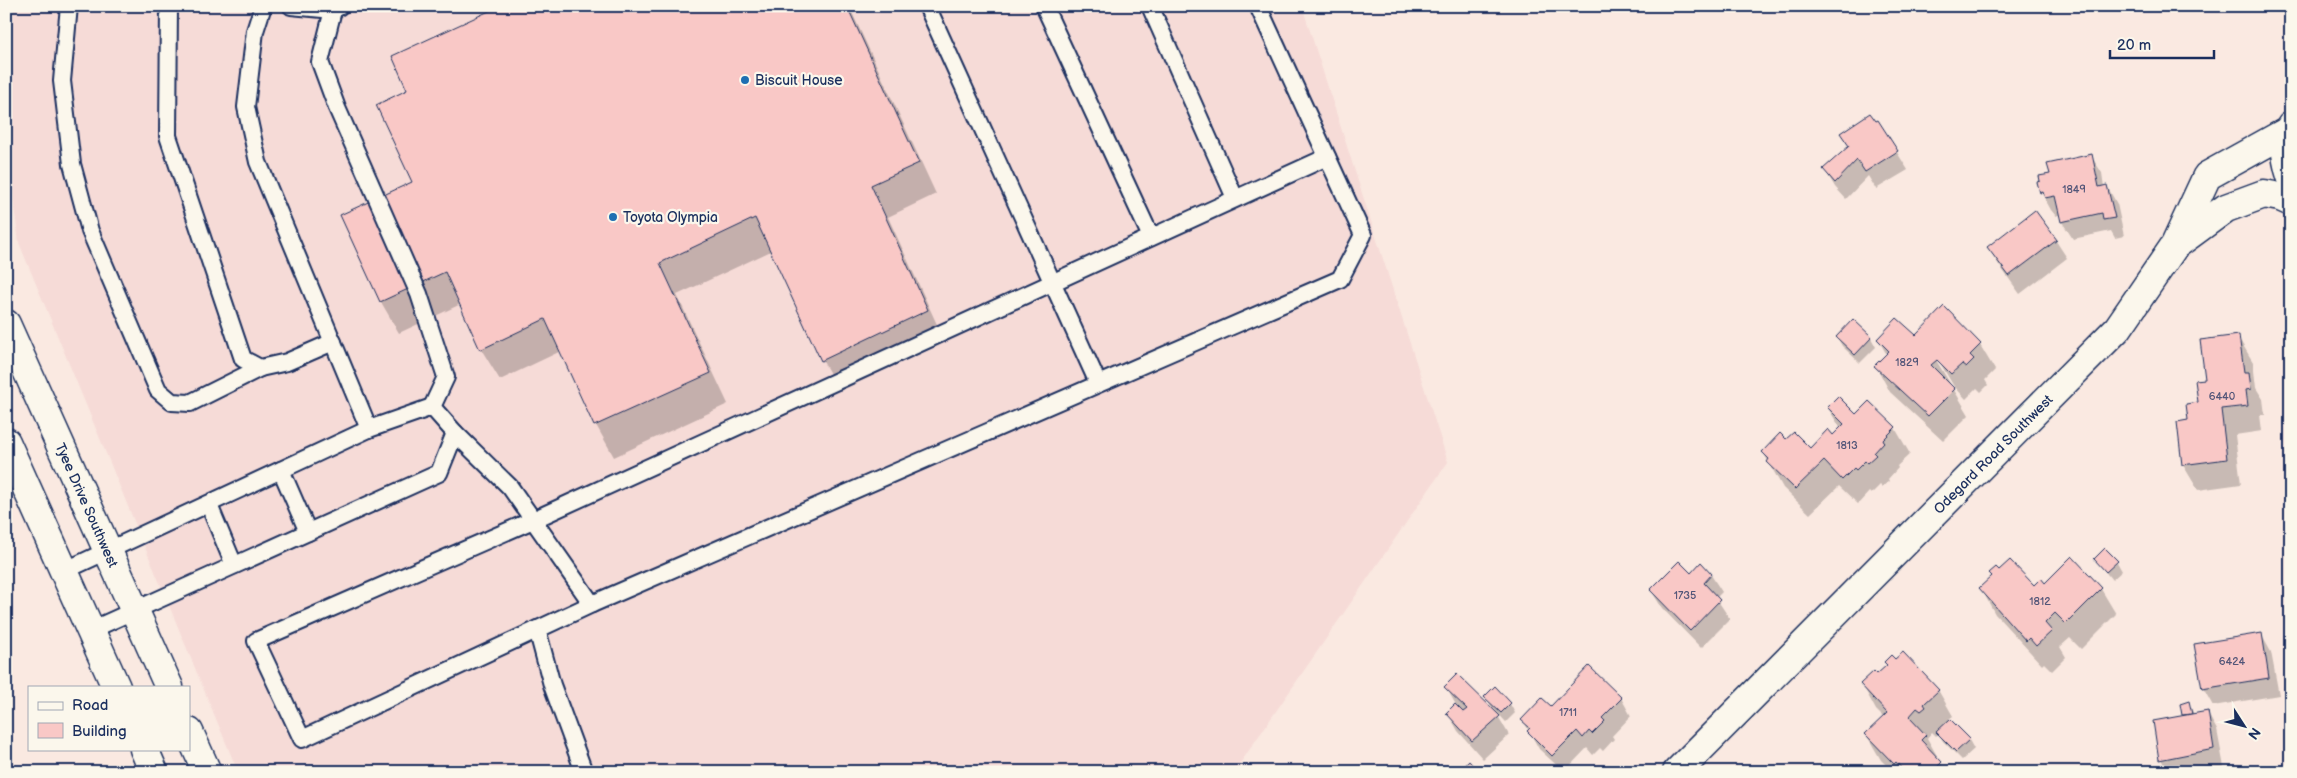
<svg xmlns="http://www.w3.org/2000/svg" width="2297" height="778" font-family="'Balsamiq Sans',sans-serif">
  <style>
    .built { fill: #f6dbd7 }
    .shadow { fill: #0003 }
    .building { fill: #f9c8c6; stroke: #1b2f5e }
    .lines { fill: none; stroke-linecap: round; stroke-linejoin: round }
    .service-casing { stroke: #1b2f5e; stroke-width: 20 }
    .minor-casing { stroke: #1b2f5e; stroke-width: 31 }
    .tertiary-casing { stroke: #1b2f5e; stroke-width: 31 }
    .secondary-casing { stroke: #1b2f5e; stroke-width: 31 }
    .service { stroke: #fbf7ec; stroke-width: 16 }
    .minor { stroke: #fbf7ec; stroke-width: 28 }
    .tertiary { stroke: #fbf7ec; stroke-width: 28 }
    .secondary { stroke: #fbf7ec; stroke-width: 28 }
    .poi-dot { fill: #1f6fb2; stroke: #fbf7ec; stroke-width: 2 }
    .labels { text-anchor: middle; stroke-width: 4.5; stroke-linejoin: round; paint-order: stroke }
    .number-label { font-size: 11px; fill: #525578 }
    .poi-label { font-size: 14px; fill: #1b2f5e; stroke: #fbf7ec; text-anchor: start }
    .street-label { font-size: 14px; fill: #1b2f5e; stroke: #fbf7ec }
  </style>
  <rect width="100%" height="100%" fill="#fae9e1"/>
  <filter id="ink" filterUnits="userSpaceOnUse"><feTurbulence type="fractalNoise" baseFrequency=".02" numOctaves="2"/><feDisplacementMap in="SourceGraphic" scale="10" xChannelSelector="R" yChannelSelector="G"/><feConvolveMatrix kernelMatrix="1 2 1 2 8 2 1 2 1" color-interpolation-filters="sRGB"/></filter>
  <g filter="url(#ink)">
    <path class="built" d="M6,6h1296l146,456 -214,310h-996l-219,-529 -13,-97z"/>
    <g class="shadow">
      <path d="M503,6h346l87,188 -48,23 57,125 -105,49 -18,-31 -51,-109 -94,44 51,109 -114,53 -18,-32 -35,-74 -61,29 -19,-31 -20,-45 -62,29 -18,-31 -40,-86 72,-33 -4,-92z"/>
      <path d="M1878,122l30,48 -32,19 -8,-13 -22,23 -11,-12 -10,-17z"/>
      <path d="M2091,156l11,17 2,14 3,-1 10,18 7,32 -9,2 -4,-7 -38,8 -11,-17 -1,-8 -5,2 -5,-6 -10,-18 10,-18z"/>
      <path d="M2034,212l22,29 11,17 -47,36 -21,-29 -11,-18z"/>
      <path d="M1853,321l18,17 5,9 -16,16 -18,-17 -5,-9z"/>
      <path d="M1916,336l64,9 15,25 -10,10 3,5 -7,7 -4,-4 -11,11 -13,-14 -18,-31 -2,1 36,60 -26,26 -53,-49 -14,-26 11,-11 -9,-16z"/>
      <path d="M2238,337l15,25 3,26 7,11 2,16h-5l2,16 -27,4 6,49 -43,6 -15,-25 7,-44 9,-18 7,-23z"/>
      <path d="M1869,403l26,25 15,26 -13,12 1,2 -10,11 1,2 -7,6 -2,-2 -9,9 -2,-2 -11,12 -19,-18 -29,28 -27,-26 -20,-36 23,-11 24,9 23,-13 8,-8 -13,-21 28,7z"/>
      <path d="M2072,558l29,31 15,25 -35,35 -11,-11 -10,9 6,10 -14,14 -8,-8 -2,2 -47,-51 -14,-26 64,-3z"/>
      <path d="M2095,559l22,3 5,9 -10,9z"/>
      <path d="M1691,575h20l11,17 -6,6 14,21 -29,29 -39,-40 -11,-18z"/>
      <path d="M2261,634l10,18 8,43 -66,11 -10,-18z"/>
      <path d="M1877,676l61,14 15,26 -4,3 20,21 5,9 -12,11 -19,-19 -4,-7 -3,2 -4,-4 -5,6 19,34h-53l-12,-12 -15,-26 18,-16 -8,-8 -14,-26z"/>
      <path d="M1446,687l52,29 11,19 -26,24 -25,-28 -10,-18 8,-8z"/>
      <path d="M1486,697l24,7 5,9 -9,9 -15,-16z"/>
      <path d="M1621,698l10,18 -19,20 2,3 -11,12 -3,-3 -7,7 -6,-7 -23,24 -25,-23 -16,-29 28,-12z"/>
      <path d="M2188,703l6,11 13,-2 10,18 7,37 -24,5h-32l-7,-13 23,-43z"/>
    </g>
    <g class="building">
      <path d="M500,6h347l72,157 -48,22 57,125 -107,51 -66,-143 -95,45 51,110 -117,53 -49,-107 -65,31 -35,-78 -65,30 -40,-87 72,-33 -36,-77 31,-15 -15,-34z"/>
      <path d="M1870,113l6,8 2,-1 20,31 -33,21 -8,-12 -22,23 -12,-14 26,-23 -9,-13z"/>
      <path d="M2092,154l7,33 8,-2 8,33 -12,2 -1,-7 -41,9 -6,-26 -10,2 -2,-6 -3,1 -3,-11 3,-1 -1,-5 11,-2 -3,-10z"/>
      <path d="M2035,210l22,30 -48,36 -22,-29z"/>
      <path d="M1944,306l37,38 -11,11 4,4 -8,8 -4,-3 -11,10 -14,-14 -6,5 24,24 -27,27 -54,-50 15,-15 -12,-12 20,-21 19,17z"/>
      <path d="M1853,319l19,18 -17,18 -19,-18z"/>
      <path d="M2239,335l5,37h5l2,17 -5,1 2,16 -27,3 6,50 -45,6 -5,-43 11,-2 -2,-16 12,-2 -3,-22 10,-1 -5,-39z"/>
      <path d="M1838,396l18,18 13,-13 27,26 -13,13 1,2 -10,11 2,2 -9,8 -2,-2 -9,9 -2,-2 -12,12 -18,-19 -29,28 -28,-27 2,-3 -7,-7 18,-19 6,6 8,-7 16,16 18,-19 5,6 11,-11 -17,-17z"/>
      <path d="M2105,548l13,13 -12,11 -12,-13z"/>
      <path d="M2072,556l30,32 -36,36 -11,-11 -10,10 7,8 -16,15 -7,-8 -3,3 -47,-53 13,-12 -3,-3 7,-6 3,3 11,-10 24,25 7,-7 4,5z"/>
      <path d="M1679,561l12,12 10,-11 11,12 -8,9 16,17 -30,31 -40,-41z"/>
      <path d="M2262,633l7,45 -67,11 -8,-45z"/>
      <path d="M1903,652l36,38 -15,14 2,3 -5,4 -4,-3 -8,9 17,18 -5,5 21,22 -10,10h-27l-9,-10 -2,2 -29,-30 22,-21 -27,-29 14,-13 3,3 10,-9 -3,-3 7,-7 4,4z"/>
      <path d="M1589,666l33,32 -20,20 3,3 -13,13 -3,-3 -6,7 -6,-7 -25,25 -25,-25 3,-3 -9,-8 21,-22 9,8z"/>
      <path d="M1457,674l43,42 -28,25 -26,-28 9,-9 8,8 4,-3 -23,-22z"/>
      <path d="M1495,686l16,17 -10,10 -17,-16z"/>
      <path d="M2189,701l3,13 -10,1 -2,-11z"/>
      <path d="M2208,711l6,38 -55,11 -6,-39z"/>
      <path d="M1950,719l20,20 -14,13 -20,-20z"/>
      <path d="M1469,761l10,11h-20z"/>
    </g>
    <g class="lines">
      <defs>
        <g id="service">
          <path d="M69,6l-7,75 10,83 18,67 68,159 14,12 18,1 70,-35"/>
          <path d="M169,6l-1,130 75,223 17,9 27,-6 46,-20"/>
          <path d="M263,6l-8,25 -9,76 12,55 111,267 63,-22 23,26 55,54 82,117 748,-325 23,-44 -105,-229"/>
          <path d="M291,6l42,4 7,-4"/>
          <path d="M927,6l171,377"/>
          <path d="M1044,6l107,231"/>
          <path d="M1150,6l85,192"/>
          <path d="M333,10l-13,52 17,46 82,186 27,83 -14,30"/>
          <path d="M281,470l27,62"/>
          <path d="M209,505l25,60"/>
          <path d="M64,571l305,-142"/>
          <path d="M592,604l-290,135 -46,-98 277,-121 794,-363"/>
          <path d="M537,629l15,56 32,87"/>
          <path d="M91,630l348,-157 16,-40"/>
        </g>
        <g id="minor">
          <path d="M2177,244l49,-36 38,-14 16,3 11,5"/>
          <path d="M1677,772l441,-444 57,-83 32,-69 81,-45"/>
        </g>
        <g id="tertiary">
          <path d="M6,324l163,363"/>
          <path d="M6,442l110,245"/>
          <path d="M189,732l18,40"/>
          <path d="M144,749l10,23"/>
        </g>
        <path id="secondary" d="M2291,126c-8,15 -5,35 0,50"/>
      </defs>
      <use href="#service" class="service-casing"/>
      <use href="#minor" class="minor-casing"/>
      <use href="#tertiary" class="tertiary-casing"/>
      <use href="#secondary" class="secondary-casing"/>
      <use href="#service" class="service"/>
      <use href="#minor" class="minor"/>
      <use href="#tertiary" class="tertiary"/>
      <use href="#secondary" class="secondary"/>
    </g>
  </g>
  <g class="poi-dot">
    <circle cx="745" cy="80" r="5"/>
    <circle cx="613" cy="217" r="5"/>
  </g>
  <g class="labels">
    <g class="number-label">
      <text x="2074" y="193">1849</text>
      <text x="1907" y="366">1829</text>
      <text x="2222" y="400">6440</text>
      <text x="1847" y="449">1813</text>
      <text x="1685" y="599">1735</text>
      <text x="2040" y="605">1812</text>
      <text x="2232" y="665">6424</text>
      <text x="1568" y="716">1711</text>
    </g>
    <g class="poi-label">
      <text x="755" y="85">Biscuit House</text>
      <text x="623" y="222">Toyota Olympia</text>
    </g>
    <g class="street-label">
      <text transform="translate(1993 454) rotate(-45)" y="5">Odegard Road Southwest</text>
      <text transform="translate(87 505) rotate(66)" y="5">Tyee Drive Southwest</text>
    </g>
  </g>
  <rect width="2297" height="778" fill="none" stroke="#fbf7ec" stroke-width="25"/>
  <rect x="12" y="12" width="2272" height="753" fill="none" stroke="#1b2f5e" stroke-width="2" filter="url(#ink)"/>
  <rect x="28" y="686" width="162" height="65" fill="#fbf7ec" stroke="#a1a7b3"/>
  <rect x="38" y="702" width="25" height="8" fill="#fbf7ec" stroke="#a1a7b3"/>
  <text x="72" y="710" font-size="15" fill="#1b2f5e">Road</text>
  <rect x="38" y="723" width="25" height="15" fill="#f9c8c6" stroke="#a1a7b3"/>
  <text x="72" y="736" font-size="15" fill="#1b2f5e">Building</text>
  <g transform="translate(2244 726) rotate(126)" stroke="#fbf7ec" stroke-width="4" paint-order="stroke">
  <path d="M0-4L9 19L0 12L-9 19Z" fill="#1b2f5e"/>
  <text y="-8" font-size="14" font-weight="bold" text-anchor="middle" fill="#1b2f5e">N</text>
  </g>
  <path d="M2110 50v8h104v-8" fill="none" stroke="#1b2f5e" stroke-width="2.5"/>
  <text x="2117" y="50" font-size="15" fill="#1b2f5e" stroke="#fbf7ec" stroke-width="4" paint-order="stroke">20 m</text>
</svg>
